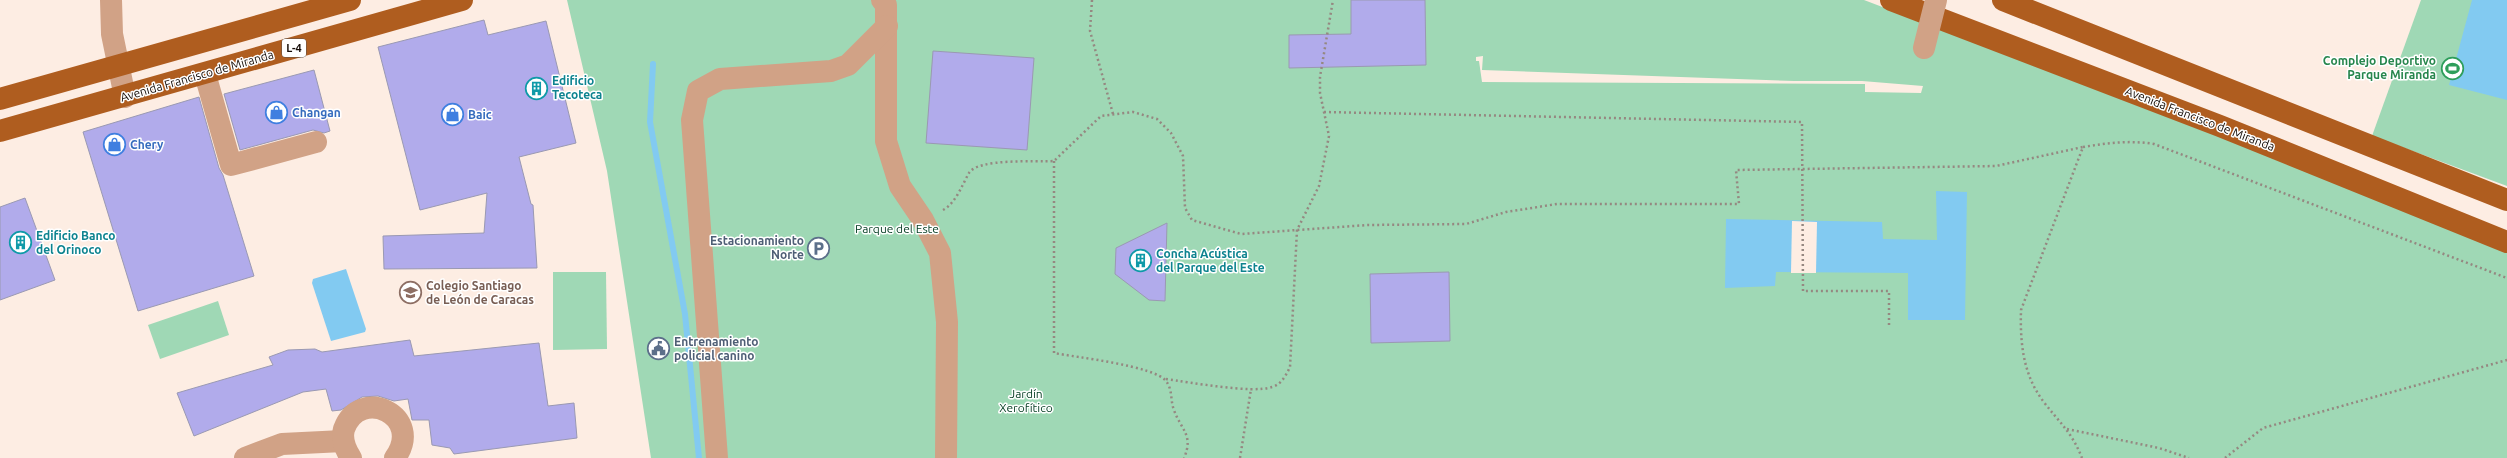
<svg xmlns="http://www.w3.org/2000/svg" width="2507" height="458" font-family="Ubuntu,sans-serif">
  <style>
    .green { fill: #9fd8b5; fill-rule: evenodd }
    .water { fill: #82caf1 }
    .pier { fill: #fdede3 }
    .lines { fill: none; stroke-linecap: round; stroke-linejoin: round }
    .stream { stroke: #82caf1; stroke-width: 6 }
    .building { fill: #b1abeb; stroke: #9a99b2 }
    .path { stroke: #958881; stroke-width: 2.5; stroke-dasharray: 2 3; stroke-linecap: butt }
    .minor { stroke: #d1a286; stroke-width: 22 }
    .major { stroke: #af5d1f; stroke-width: 22 }
    .minor-bridge { stroke: #d1a286; stroke-width: 22 }
    .labels { text-anchor: middle; stroke-width: 3; stroke-linejoin: round; paint-order: stroke }
    .shield { fill: #fff; stroke: #5a5451; stroke-width: 1 }
    .shield-label { font-size: 11px; font-weight: bold; fill: #140b06 }
    .leisure-label { font-size: 12px; font-weight: bold; fill: #27864d; stroke: #fff; text-anchor: end }
    .street-label { font-size: 12px; fill: #140b06; stroke: #fff }
    .culture-label { font-size: 12px; font-weight: bold; fill: #0d838f; stroke: #fff; text-anchor: start }
    .shop-label { font-size: 12px; font-weight: bold; fill: #366cbe; stroke: #fff; text-anchor: start }
    .park-label { font-size: 12px; fill: #094026; stroke: #fff }
    .service-label { font-size: 12px; font-weight: bold; fill: #4e5e75; stroke: #fff; text-anchor: end }
    .education-label { font-size: 12px; font-weight: bold; fill: #785e54; stroke: #fff; text-anchor: start }
  </style>
  <rect width="100%" height="100%" fill="#fdede3"/>
  <g class="green">
    <path d="M567,0h1297l389,148 254,105v205h-1856l-44,-287zM1483,56l-1,14 312,11h68l61,5 -2,7 -56,-1v-8l-383,-2 -3,-21h-3v-4z"/>
    <path d="M2421,0h86v186l-135,-50z"/>
    <path d="M553,272h53l1,77 -54,1z"/>
    <path d="M218,301l11,34 -69,24 -12,-34z"/>
  </g>
  <g class="water">
    <path d="M2472,0h35v100l-58,-15z"/>
    <path d="M1936,191l31,1 -2,128h-57v-47l-132,-1 -1,14 -50,2 1,-69 156,3 1,17 54,1z"/>
    <path d="M346,269l20,60 -1,3 -34,9 -19,-58 1,-4z"/>
  </g>
  <path class="pier" d="M1792,221l25,1 -1,51h-25z"/>
  <g class="lines">
    <path class="stream" d="M653,64l-3,58 35,192 14,144"/>
  </g>
  <g class="building">
    <path d="M1351,0h74l1,65 -137,3v-33l62,-1z"/>
    <path d="M484,20l4,15 58,-14 30,122 -57,14 12,47 2,1 4,63 -153,1 -1,-33 101,-3 3,-40 -67,17 -42,-163z"/>
    <path d="M933,51l101,7 -7,92 -101,-7z"/>
    <path d="M314,70l16,61 -6,2 -11,-3 -73,20 -16,-56z"/>
    <path d="M199,97l20,71 4,7 31,101 -116,35 -55,-179z"/>
    <path d="M25,198l30,82 -55,20v-93z"/>
    <path d="M1167,223l-2,78 -16,-1 -34,-26 1,-26z"/>
    <path d="M1449,272l1,69 -79,2 -1,-69z"/>
    <path d="M410,340l4,16 125,-13 9,63 26,-3 3,35 -123,16 -4,-6 -18,-3 -3,-25h-17l-4,-21 -14,2 -16,-5 -16,1 -21,13 -9,1 -6,-22 -23,3 -109,44 -17,-43 96,-28 -4,-8 19,-7 27,-1 7,3z"/>
  </g>
  <g class="lines">
    <g class="path">
      <path d="M1092,0l-2,31 23,83"/>
      <path d="M1324,112l478,10 1,169h86v37"/>
      <path d="M2083,147c24,-4 47,-7 71,-3l353,134"/>
      <path d="M1054,161v192c21,4 101,13 112,28 7,9 4,19 8,29 7,20 20,25 10,48"/>
      <path d="M943,210c13,-7 19,-25 26,-37 9,-15 68,-11 85,-12l47,-45 32,-4 24,7 14,14 12,23 2,52 7,12 49,14 127,-9 98,-1 40,-12 51,-8h182l-3,-34 260,-4 87,-19 -62,163c-1,33 2,64 22,91 15,20 29,31 39,57"/>
      <path d="M1166,379c23,3 86,15 106,8 10,-3 14,-12 18,-20l7,-137 22,-44 10,-50 -9,-43v-16l13,-77"/>
      <path d="M2067,429l92,19 30,10"/>
      <path d="M1240,458l11,-69"/>
      <path d="M2225,458l38,-30 244,-68"/>
    </g>
    <g class="minor">
      <path d="M111,0l1,34 13,63"/>
      <path d="M882,0l4,5v136l14,45 23,34 17,33 7,69 -1,136"/>
      <path d="M205,74l26,91 85,-23"/>
      <path d="M245,458l37,-14 61,-3"/>
      <path d="M351,458c-6,-9 -10,-18 -7,-29 16,-44 81,-13 51,29"/>
      <path d="M717,458l-25,-338 6,-29 22,-12 111,-8 17,-6 39,-39"/>
    </g>
    <g class="major">
      <path d="M1891,0l329,126 287,116"/>
      <path d="M2003,0l504,200"/>
      <path d="M0,99l350,-99"/>
      <path d="M0,131l462,-131"/>
    </g>
    <path class="minor-bridge" d="M1924,48l12,-48"/>
  </g>
  <defs>
    <symbol id="stadium-ring" viewBox="-11 -11 22 22"><circle r="9.5" fill="#fff" stroke="#2e9e5b" stroke-width="1.5"/><path d="M0-5a6.5 5 0 1 0 0 10a6.5 5 0 1 0 0-10ZM-3.5-1.8h7v3.6h-7Z" fill="#2e9e5b"/></symbol>
    <symbol id="building-ring" viewBox="-11 -11 22 22"><circle r="9.5" fill="#fff" stroke="#0f9aa8" stroke-width="1.5"/><path d="M-4-6H4V6H1V3H-1V6H-4ZM-2.5-4.3h1.7v1.8h-1.7ZM.8-4.3h1.7v1.8H.8ZM-2.5-1h1.7V.8h-1.7ZM.8-1h1.7V.8H.8Z" fill="#0f9aa8"/></symbol>
    <symbol id="shop-ring" viewBox="-11 -11 22 22"><circle r="9.5" fill="#fff" stroke="#3f7fe0" stroke-width="1.5"/><path d="M-5-2.5h2.3a2.7 3.5 0 0 1 5.4 0H5L5.5 6h-11ZM-1.5-2.5h3a1.5 2.3 0 0 0-3 0Z" fill="#3f7fe0"/></symbol>
    <symbol id="parking-ring" viewBox="-11 -11 22 22"><circle r="9.5" fill="#fff" stroke="#5c6f8a" stroke-width="1.5"/><path d="M-3.5-5.5H1a3.5 3.5 0 0 1 0 7H-1V5.5H-3.5ZM-1-3.4V-.6H.8a1.4 1.4 0 0 0 0-2.8Z" fill="#5c6f8a"/></symbol>
    <symbol id="school-ring" viewBox="-11 -11 22 22"><circle r="9.5" fill="#fff" stroke="#8d6e63" stroke-width="1.5"/><path d="M0-5L7-2L0 1L-7-2ZM-4 1L0 2.5L4 1V4Q0 6-4 4Z" fill="#8d6e63"/></symbol>
    <symbol id="civic-ring" viewBox="-11 -11 22 22"><circle r="9.5" fill="#fff" stroke="#5c6f8a" stroke-width="1.5"/><path d="M-.6-6.5H3V-4.5H.6V-3L4-1V1h2V6H-6V1h2V-1L-.6-3ZM-1.2 2.5V6h2.4V2.5Z" fill="#5c6f8a"/></symbol>
  </defs>
  <g fill-rule="evenodd">
    <use href="#stadium-ring" x="2440" y="56" width="25" height="25"/>
    <use href="#building-ring" x="524" y="76" width="25" height="25"/>
    <use href="#shop-ring" x="264" y="100" width="25" height="25"/>
    <use href="#shop-ring" x="440" y="102" width="25" height="25"/>
    <use href="#shop-ring" x="102" y="132" width="25" height="25"/>
    <use href="#building-ring" x="8" y="230" width="25" height="25"/>
    <use href="#parking-ring" x="806" y="236" width="25" height="25"/>
    <use href="#building-ring" x="1128" y="248" width="25" height="25"/>
    <use href="#school-ring" x="398" y="280" width="25" height="25"/>
    <use href="#civic-ring" x="646" y="336" width="25" height="25"/>
  </g>
  <g class="labels">
    <rect class="shield" x="282" y="39" width="24" height="18" rx="3"/>
    <g class="shield-label">
      <text x="294" y="52">L-4</text>
    </g>
    <g class="leisure-label">
      <text x="2436" y="65">Complejo Deportivo<tspan x="2436" dy="14">Parque Miranda</tspan></text>
    </g>
    <g class="street-label">
      <text transform="translate(197 76) rotate(-16)" y="4">Avenida Francisco de Miranda</text>
      <text transform="translate(2200 119) rotate(21)" y="4">Avenida Francisco de Miranda</text>
    </g>
    <g class="culture-label">
      <text x="552" y="85">Edificio<tspan x="552" dy="14">Tecoteca</tspan></text>
      <text x="36" y="240">Edificio Banco<tspan x="36" dy="14">del Orinoco</tspan></text>
      <text x="1156" y="258">Concha Acústica<tspan x="1156" dy="14">del Parque del Este</tspan></text>
    </g>
    <g class="shop-label">
      <text x="292" y="117">Changan</text>
      <text x="468" y="119">Baic</text>
      <text x="130" y="149">Chery</text>
    </g>
    <g class="park-label">
      <text x="897" y="233">Parque del Este</text>
      <text x="1026" y="398">Jardín<tspan x="1026" dy="14">Xerofítico</tspan></text>
    </g>
    <g class="service-label">
      <text x="804" y="245">Estacionamiento<tspan x="804" dy="14">Norte</tspan></text>
      <text x="674" y="346" text-anchor="start">Entrenamiento<tspan x="674" dy="14">policial canino</tspan></text>
    </g>
    <g class="education-label">
      <text x="426" y="290">Colegio Santiago<tspan x="426" dy="14">de León de Caracas</tspan></text>
    </g>
  </g>
</svg>
